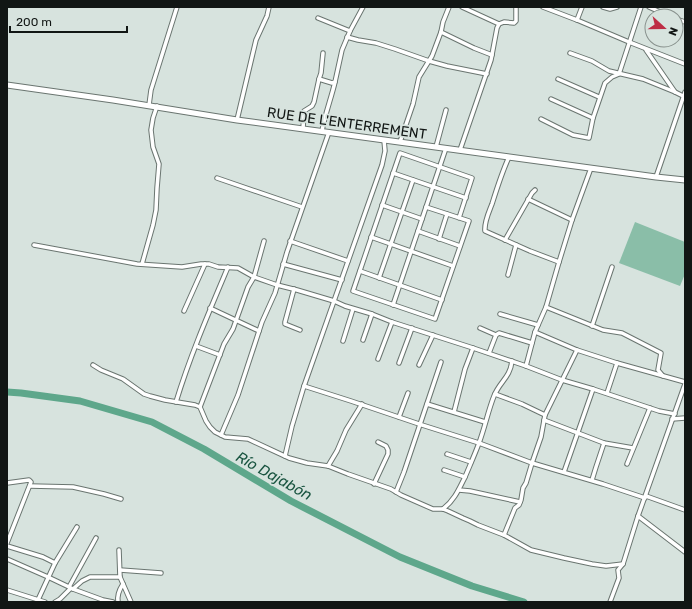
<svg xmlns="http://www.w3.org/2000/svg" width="692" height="609" font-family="Rubik,sans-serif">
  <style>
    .green { fill: #8abea8 }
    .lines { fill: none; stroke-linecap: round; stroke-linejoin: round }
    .river { stroke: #5ea78b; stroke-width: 7 }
    .street-casing { stroke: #6a7570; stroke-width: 5.5 }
    .secondary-casing { stroke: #6a7570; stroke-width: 7 }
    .street { stroke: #fff; stroke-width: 3.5 }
    .secondary { stroke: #fff; stroke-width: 5 }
    .labels { text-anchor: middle; stroke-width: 3.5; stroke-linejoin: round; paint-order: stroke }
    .street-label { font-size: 14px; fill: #111614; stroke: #d7e3de }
    .water-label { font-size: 15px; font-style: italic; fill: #195440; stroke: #d7e3de }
  </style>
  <rect width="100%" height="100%" fill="#d7e3de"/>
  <path class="green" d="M635,222l50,20v32l-5,12 -61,-23z"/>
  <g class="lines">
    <path class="river" d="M7,392l14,1 59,8 72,21 52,27 87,52 109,56 72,29 52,16"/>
    <defs>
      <g id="street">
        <path d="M462,7l37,17"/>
        <path d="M543,7l34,13 52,22 56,22"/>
        <path d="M603,7l7,2 7,-2"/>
        <path d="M649,7l20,9"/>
        <path d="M318,18l32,13"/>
        <path d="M676,19l9,3"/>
        <path d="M577,20l5,-13"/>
        <path d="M441,32l33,16 18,7"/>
        <path d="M347,37l11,3 18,3 19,6 34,12 18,5 40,8"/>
        <path d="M646,50l29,42"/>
        <path d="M570,53l22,8 17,10 34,8 32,13 10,5"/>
        <path d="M319,79l13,4 3,-1 7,-32 8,-19 13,-24"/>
        <path d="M558,79l41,18"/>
        <path d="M551,99l42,19"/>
        <path d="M149,105l2,-15 26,-83"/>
        <path d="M541,119l32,16 16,3 4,-20 12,-35 7,-6 7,-3 22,-67"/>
        <path d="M237,120l19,-80 11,-24 2,-9"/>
        <path d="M303,129l1,-18 8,-5 2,-4 5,-23 2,-6 2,-20"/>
        <path d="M322,131c3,-17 9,-32 13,-49"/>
        <path d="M400,142l13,-38 6,-27 13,-21 9,-24 2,-10 6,-15"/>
        <path d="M436,147l10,-37"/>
        <path d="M460,150l31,-90 6,-32 2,-4 5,-2 10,1 2,-2v-14"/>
        <path d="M509,157c-7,15 -12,31 -17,47 -3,8 -8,18 -7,27l45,20 29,11"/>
        <path d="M393,173l73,25"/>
        <path d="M656,177l29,-85"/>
        <path d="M217,178l85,29"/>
        <path d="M528,199l44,21"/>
        <path d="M382,205l40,14"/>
        <path d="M426,207l43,14 -34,98 -82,-28 47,-138 72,25 -13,40"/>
        <path d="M418,231l42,15"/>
        <path d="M371,237l82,29"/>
        <path d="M439,239l8,-25"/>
        <path d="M505,240l27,-47 3,-3"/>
        <path d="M290,241l58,20"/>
        <path d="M34,245l103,19 45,3 19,-3h8l9,3 20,1 16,9 23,8 20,5 37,11 11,5 27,8 20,8 81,26 53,18 36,14 31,9 66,22 16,3"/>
        <path d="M142,264l11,-39 3,-15 1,-22 2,-24 -6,-17 -2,-17 2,-12 4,-12"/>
        <path d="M283,264l59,16"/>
        <path d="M360,271l82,29"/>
        <path d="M508,275l8,-30"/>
        <path d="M379,278l34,-98"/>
        <path d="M294,289l-9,33v2l15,6"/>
        <path d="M393,305l53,-157"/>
        <path d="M546,307l57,23 19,3 39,20 -3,17 5,6"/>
        <path d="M210,308l49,23"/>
        <path d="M184,311l21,-47"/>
        <path d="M500,314l38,11"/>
        <path d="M592,326l20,-59"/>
        <path d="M480,328l16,7"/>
        <path d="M535,332l42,18 40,13"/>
        <path d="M363,340l9,-26"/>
        <path d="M343,341l10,-32"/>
        <path d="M196,346l24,9"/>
        <path d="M489,353l7,-18 3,-2 33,10"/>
        <path d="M378,359l14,-37"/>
        <path d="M399,363l13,-35"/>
        <path d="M93,365l8,5 22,9 21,15 6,2 15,4 30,5 5,2 6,14 4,6 5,5 10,5 23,2 41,19 18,5 21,3 20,8 43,15 10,6 32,14h10l5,2 15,7 7,3 8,4 26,10 27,15 33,8 28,6 14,2 17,-2"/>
        <path d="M419,365l14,-30"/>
        <path d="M526,366l9,-34 11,-25 13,-45 13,-42 19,-52"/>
        <path d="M304,386l47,15 71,24 57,18 53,20 71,21 42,14"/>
        <path d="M607,393l10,-30 68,19"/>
        <path d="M495,394l27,10 23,11"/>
        <path d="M176,402c14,-46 33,-90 52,-135"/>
        <path d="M427,404l58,18"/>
        <path d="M200,407l24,-63 9,-15 15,-42 6,-10 10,-36"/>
        <path d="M454,412l11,-43 8,-21"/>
        <path d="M399,417l9,-24"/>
        <path d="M672,419l13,-1"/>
        <path d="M544,420l60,23 29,5"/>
        <path d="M221,435l17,-40 24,-73 13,-29 12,-41 42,-120"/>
        <path d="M447,454l24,8"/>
        <path d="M285,456l7,-30 12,-40 78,-221 3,-14 -1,-11"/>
        <path d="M627,464l23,-56"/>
        <path d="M328,466l9,-15 9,-21 16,-26"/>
        <path d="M444,470l21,7"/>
        <path d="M564,472l29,-83"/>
        <path d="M592,480l4,-13 8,-24"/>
        <path d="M7,483l22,-3 2,2 -24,61"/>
        <path d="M374,484l14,-30v-4l-2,-4 -8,-4"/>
        <path d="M30,486l43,1 31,7 17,5"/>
        <path d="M459,490l11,1 50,11"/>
        <path d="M396,492l8,-20 37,-110"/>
        <path d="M646,496l39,14"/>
        <path d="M443,509c11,-8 16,-20 22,-32 5,-12 10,-23 14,-34 6,-16 9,-32 15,-47 6,-15 16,-18 18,-35"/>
        <path d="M638,516l47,36"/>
        <path d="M504,535l11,-27 4,-3 2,-5 2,-12 3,-5 6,-20 9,-26 4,-22 32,-65"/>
        <path d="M7,546l36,11 12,6"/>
        <path d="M119,550l1,27 11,25"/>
        <path d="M7,559l41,18 21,10"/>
        <path d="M120,570l41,3"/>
        <path d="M70,588l-1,-1 27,-49"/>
        <path d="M73,589l30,11 10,2"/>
        <path d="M7,590l38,12"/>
        <path d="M37,602l18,-39 22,-36"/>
        <path d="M55,602l5,-3 11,-11 2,1 9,-8 8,-4h30"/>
        <path d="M118,602c-1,-7 1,-12 5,-18"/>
        <path d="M610,602l9,-24 -1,-8 5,-6 15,-48 47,-132"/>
      </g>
      <path id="secondary" d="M7,85l106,15 124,20 419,57 29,3"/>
    </defs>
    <use href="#street" class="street-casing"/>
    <use href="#secondary" class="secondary-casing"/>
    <use href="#street" class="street"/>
    <use href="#secondary" class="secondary"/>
  </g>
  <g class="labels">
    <g class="street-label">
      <text transform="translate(347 123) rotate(8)" y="5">RUE DE L'ENTERREMENT</text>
    </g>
    <g class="water-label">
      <text transform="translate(274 476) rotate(29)" y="5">Río Dajabón</text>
    </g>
  </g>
  <rect width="692" height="609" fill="none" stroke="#111614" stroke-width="16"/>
  <g transform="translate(664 28) rotate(111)"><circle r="19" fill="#d7e3de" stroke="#88918d"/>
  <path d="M0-3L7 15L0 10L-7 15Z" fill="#be2d45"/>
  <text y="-6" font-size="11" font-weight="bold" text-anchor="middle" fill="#111614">N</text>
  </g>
  <path d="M10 26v6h117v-6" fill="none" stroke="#111614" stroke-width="2"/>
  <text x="16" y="26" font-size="12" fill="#111614" stroke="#d7e3de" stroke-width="3" paint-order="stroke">200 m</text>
</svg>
